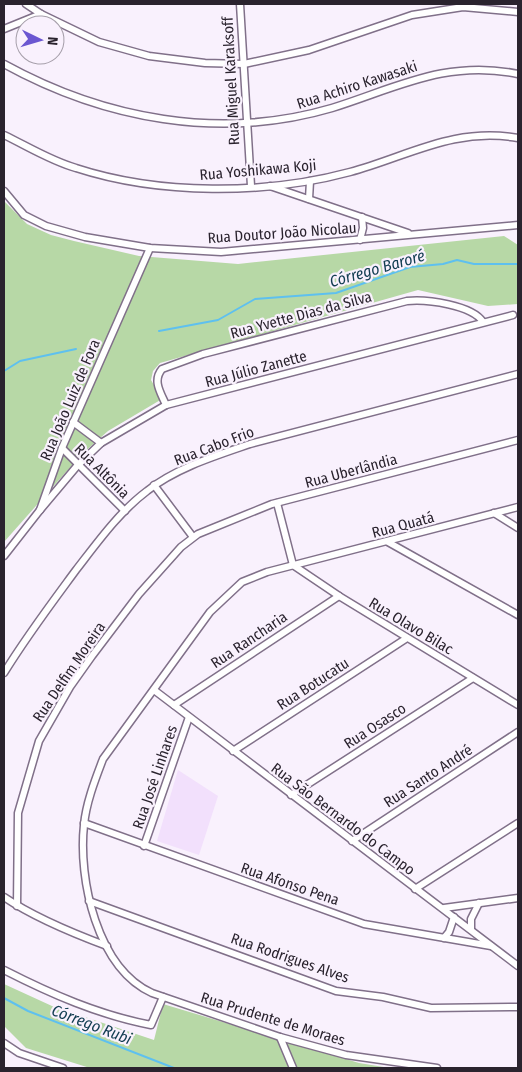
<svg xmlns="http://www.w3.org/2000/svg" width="522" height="1072" font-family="'Fira Sans Condensed',sans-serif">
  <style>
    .built { fill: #f2e0fc }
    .green { fill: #b7d8a6 }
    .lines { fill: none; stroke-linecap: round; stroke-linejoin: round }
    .stream { stroke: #5ec0ef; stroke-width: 2 }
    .minor-casing { stroke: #807089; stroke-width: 9 }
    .minor { stroke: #fff; stroke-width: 6 }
    .labels { text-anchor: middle; stroke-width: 4.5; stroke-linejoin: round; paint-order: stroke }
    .street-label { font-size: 15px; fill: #2a232e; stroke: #f9f1fd }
    .water-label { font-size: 16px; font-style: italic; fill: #123d51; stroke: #f9f1fd }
  </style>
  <rect width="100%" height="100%" fill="#f9f1fd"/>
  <path class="built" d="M178,770l40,26 -19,59 -42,-14z"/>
  <g class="green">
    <path d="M4,201l23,23 24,11 23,6 65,15 99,8 266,-28 14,9v59l-30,2 -70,-16 -258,73 -7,8 -2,9 11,19 -54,32 -26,23 -78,88z"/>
    <path d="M4,984l48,22 102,34 9,-36 196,59 31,5h-300l-64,-20 -22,-22z"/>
  </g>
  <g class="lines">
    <g class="stream">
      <path d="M159,331l59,-11 37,-21 81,-6 74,-26 33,-3 14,-4 17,4h44"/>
      <path d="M4,371l16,-10 56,-12"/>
      <path d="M4,998l24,13 146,57"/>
    </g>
    <defs>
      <g id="minor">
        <path d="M26,4l15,10 58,28 50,14 56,7 39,1 65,-14 103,-35 51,-8 55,5"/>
        <path d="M240,4l11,182"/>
        <path d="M4,29l37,-15"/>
        <path d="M4,64c100,55 216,77 328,44 64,-20 115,-49 186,-34"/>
        <path d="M4,135c23,11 47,26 72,33 83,27 189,27 274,4 59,-16 103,-45 168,-34"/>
        <path d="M270,186l138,47"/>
        <path d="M4,191l20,24 22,11 39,11 65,11 71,4 297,-27"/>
        <path d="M309,199l1,-18"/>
        <path d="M360,240l3,-12 -1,-11"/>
        <path d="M166,405c-5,-12 -14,-24 -4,-36l41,-15 204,-53c20,-2 65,4 76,21"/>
        <path d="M73,422l28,21"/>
        <path d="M62,448l63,63"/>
        <path d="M154,485l39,52"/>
        <path d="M277,503l16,62"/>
        <path d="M40,510l37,-44 24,-23 65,-38 347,-90"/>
        <path d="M494,513l24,15"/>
        <path d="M388,542l130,73"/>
        <path d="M4,556l36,-46 22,-62 88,-200"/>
        <path d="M293,565l46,31 179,109"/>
        <path d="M4,673c22,-36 47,-69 72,-103 21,-27 43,-58 71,-79 29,-23 68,-35 103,-47l268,-70"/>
        <path d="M154,690l364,276"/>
        <path d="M174,705l165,-109"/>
        <path d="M233,751l174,-113"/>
        <path d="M291,795l182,-117"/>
        <path d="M84,823l280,101 127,22"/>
        <path d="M352,841l166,-109"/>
        <path d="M144,846l45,-129"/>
        <path d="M415,889l103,-66"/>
        <path d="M4,897c31,21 68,36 103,49"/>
        <path d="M89,901l247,90 47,6 48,11 87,-1"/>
        <path d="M17,906l1,-93 21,-72 31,-54 22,-31 47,-62 42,-47 17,-13 74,-30 246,-64"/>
        <path d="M444,908l74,-10"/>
        <path d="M471,929v-10l8,-16"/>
        <path d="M444,938l5,-6 5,-15"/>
        <path d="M4,970c47,24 95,45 147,55l12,-28"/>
        <path d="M280,1037l13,31"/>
        <path d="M4,1043l15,10 44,15"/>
        <path d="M437,1068l-91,-13 -66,-18 -128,-44c-55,-25 -74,-114 -68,-168 2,-22 11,-45 19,-66l107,-147 32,-30 25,-10 251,-65"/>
      </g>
    </defs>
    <use href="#minor" class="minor-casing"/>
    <use href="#minor" class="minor"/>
  </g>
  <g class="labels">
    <g class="street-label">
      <text transform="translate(231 81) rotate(-93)" y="5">Rua Miguel Karaksoff</text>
      <text transform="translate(357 85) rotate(-18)" y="5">Rua Achiro Kawasaki</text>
      <text transform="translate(258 170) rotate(-5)" y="5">Rua Yoshikawa Koji</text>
      <text transform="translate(282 233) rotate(-4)" y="5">Rua Doutor João Nicolau</text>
      <text transform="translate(301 315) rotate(-15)" y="5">Rua Yvette Dias da Silva</text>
      <text transform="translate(256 369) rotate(-15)" y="5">Rua Júlio Zanette</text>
      <text transform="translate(70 400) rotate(-67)" y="5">Rua João Luiz de Fora</text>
      <text transform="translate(214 446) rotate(-21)" y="5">Rua Cabo Frio</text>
      <text transform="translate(102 471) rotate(45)" y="5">Rua Altônia</text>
      <text transform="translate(351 471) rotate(-15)" y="5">Rua Uberlândia</text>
      <text transform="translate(403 525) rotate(-15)" y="5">Rua Quatá</text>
      <text transform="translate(411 626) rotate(31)" y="5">Rua Olavo Bilac</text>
      <text transform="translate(249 640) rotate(-34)" y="5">Rua Rancharia</text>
      <text transform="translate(69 672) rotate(-56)" y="5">Rua Delfim Moreira</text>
      <text transform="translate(313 684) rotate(-33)" y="5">Rua Botucatu</text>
      <text transform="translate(375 726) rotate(-33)" y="5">Rua Osasco</text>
      <text transform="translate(428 776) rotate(-33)" y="5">Rua Santo André</text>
      <text transform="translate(155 777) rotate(-71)" y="5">Rua José Linhares</text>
      <text transform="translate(343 819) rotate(37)" y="5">Rua São Bernardo do Campo</text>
      <text transform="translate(290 884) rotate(19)" y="5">Rua Afonso Pena</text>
      <text transform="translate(290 958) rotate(19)" y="5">Rua Rodrigues Alves</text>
      <text transform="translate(273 1019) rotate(17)" y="5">Rua Prudente de Moraes</text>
    </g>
    <g class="water-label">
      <text transform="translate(377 268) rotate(-16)" y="6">Córrego Baroré</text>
      <text transform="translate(92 1024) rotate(21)" y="6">Córrego Rubi</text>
    </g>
  </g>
  <rect width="522" height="1072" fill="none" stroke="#2a232e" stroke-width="10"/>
  <g transform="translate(40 40) rotate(95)"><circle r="24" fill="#f9f1fd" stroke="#a69faa"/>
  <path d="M0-4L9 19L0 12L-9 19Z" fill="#6b57d1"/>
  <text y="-8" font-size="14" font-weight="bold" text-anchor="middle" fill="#2a232e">N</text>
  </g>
</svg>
